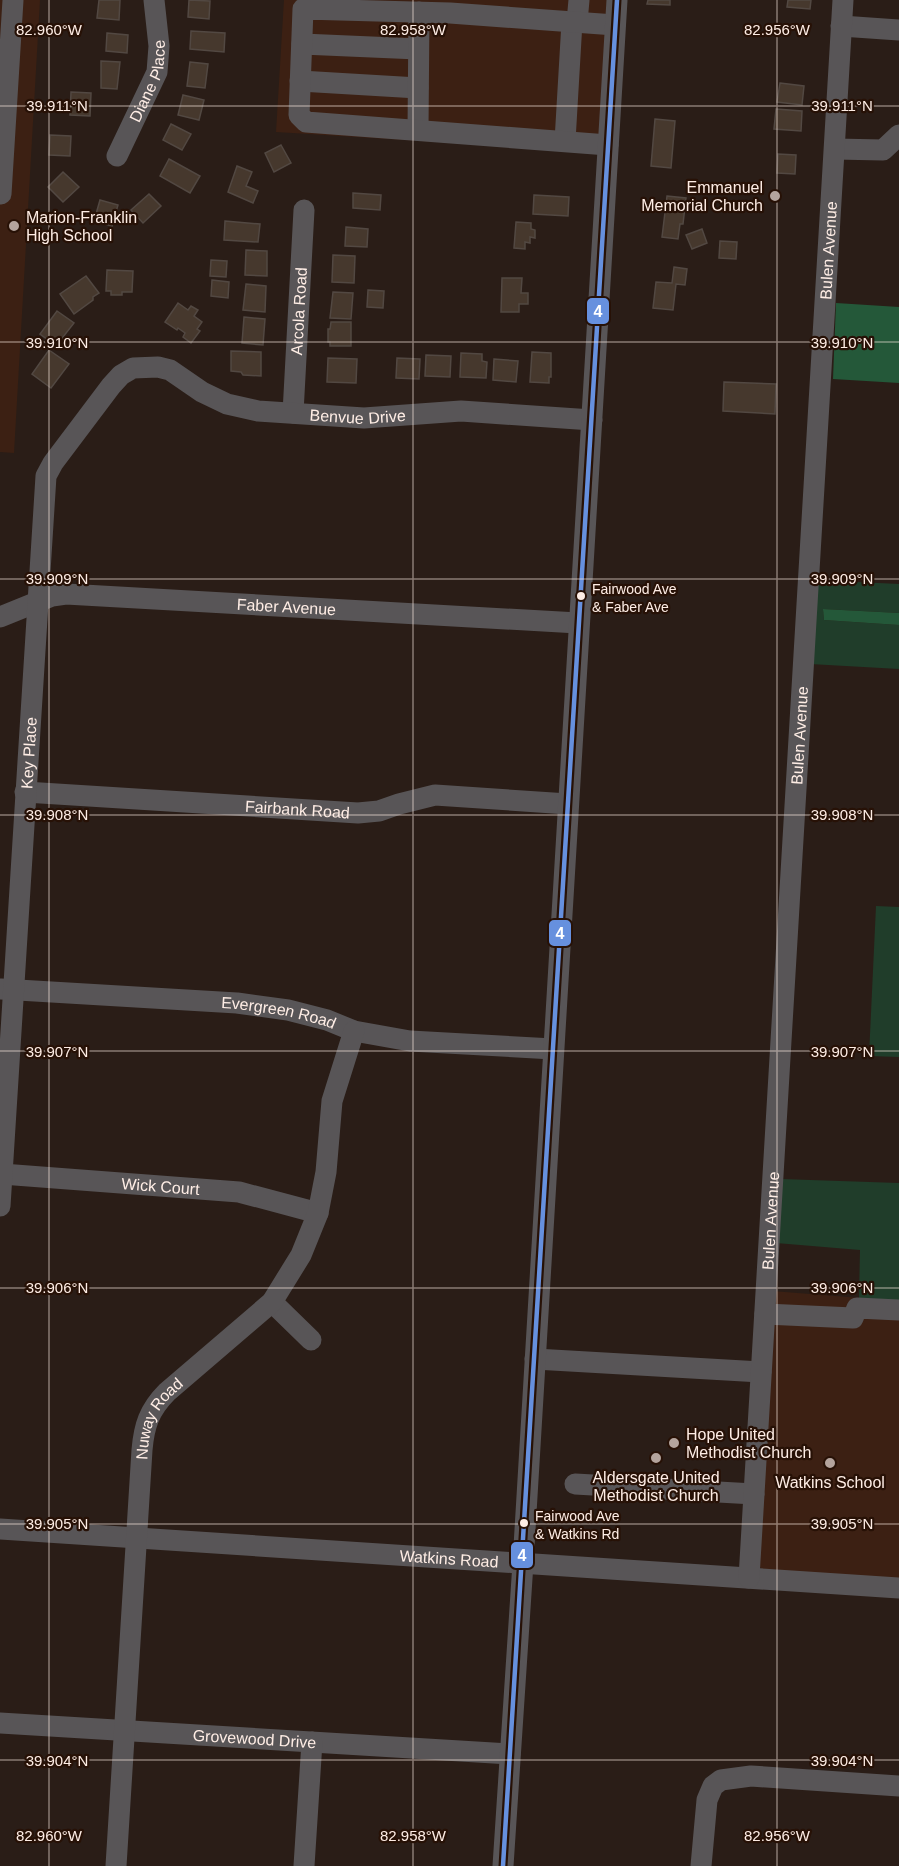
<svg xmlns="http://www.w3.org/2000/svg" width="899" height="1866" font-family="Helvetica,sans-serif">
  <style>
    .built { fill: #3c2013 }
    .green { fill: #203d2a }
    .forest { fill: #245839 }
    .building { fill: #46382d; stroke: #524842; stroke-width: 1.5 }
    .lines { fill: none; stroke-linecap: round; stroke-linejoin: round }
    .minor { stroke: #585557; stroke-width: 21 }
    .bus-1-casing { stroke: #271106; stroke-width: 9 }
    .bus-1 { stroke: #6690de; stroke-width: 4.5 }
    .ticks { fill: none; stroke: #feede5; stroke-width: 1.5; stroke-opacity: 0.45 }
    .poi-dot { fill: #b4a49d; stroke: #271106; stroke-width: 2 }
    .bus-dot { fill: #feede5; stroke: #271106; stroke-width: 2 }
    .labels { text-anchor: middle; stroke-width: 4.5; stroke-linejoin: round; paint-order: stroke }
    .bus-label { font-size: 14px; fill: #feede5; stroke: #271106; text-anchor: start }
    .street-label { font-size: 16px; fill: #feede5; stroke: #271106 }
    .poi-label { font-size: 16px; fill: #feede5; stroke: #271106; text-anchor: start }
    .ticks-label { font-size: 15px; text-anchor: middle; fill: #feede5; stroke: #271106; stroke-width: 4.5; stroke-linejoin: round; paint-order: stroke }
    .line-badge { stroke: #271106; stroke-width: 2 }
    .badge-label { font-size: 16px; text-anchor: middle; font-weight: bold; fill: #fff }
  </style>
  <rect width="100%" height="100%" fill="#2a1d17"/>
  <g class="built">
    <path d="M0,0h40l-26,453 -14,-1z"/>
    <path d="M284,0h323l-9,152 -322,-20z"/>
    <path d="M772,1291l127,10v278l-136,-8 -8,-11z"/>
  </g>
  <g class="green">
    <path d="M815,580l84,4v29l-76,-4 1,11 75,5v44l-89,-5z"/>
    <path d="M876,906l23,1v150l-30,-1z"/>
    <path d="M781,1179l118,4v118l-40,-3 1,-48 -84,-7z"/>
  </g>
  <g class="forest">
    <path d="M836,303l63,4v76l-66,-4z"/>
    <path d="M823,609l76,4v12l-75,-5z"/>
  </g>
  <g class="building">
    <path d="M99,0h21l-1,20 -22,-2z"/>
    <path d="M189,0l21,1 -1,18 -21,-2z"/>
    <path d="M648,0h22v5l-23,-1z"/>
    <path d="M788,0h23l-1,9 -23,-2z"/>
    <path d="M191,31l34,2 -1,19 -34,-3z"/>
    <path d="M107,33l21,2 -1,18 -21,-2z"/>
    <path d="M101,61l19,1 -3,27 -16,-1z"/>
    <path d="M190,62l18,2 -3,24 -18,-2z"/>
    <path d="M780,83l24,3 -2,19 -25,-3z"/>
    <path d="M71,92l20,1 -1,23 -20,-1z"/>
    <path d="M183,95l21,5 -5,20 -21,-5z"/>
    <path d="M776,109l26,2 -1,20 -27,-2z"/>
    <path d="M655,119l20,2 -4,47 -20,-2z"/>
    <path d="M171,124l20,10 -9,16 -19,-10z"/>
    <path d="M50,135l21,1 -1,20 -21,-1z"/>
    <path d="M281,145l10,18 -17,9 -9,-19z"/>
    <path d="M778,154l18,1 -1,19 -18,-1z"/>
    <path d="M169,159l31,17 -10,17 -30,-17z"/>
    <path d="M237,166l15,6 -6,14 12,5 -5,12 -25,-11z"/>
    <path d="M63,172l16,15 -16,15 -15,-15z"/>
    <path d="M353,193l28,2 -1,15 -27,-2z"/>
    <path d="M149,194l12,12 -18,17 -12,-13z"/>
    <path d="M534,195l35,2 -1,19 -35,-2z"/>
    <path d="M667,196l19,2 -3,26h-3l-2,15 -16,-2z"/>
    <path d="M100,200l18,5 -6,21 -18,-5z"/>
    <path d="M225,221l35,3 -2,18 -34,-2z"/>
    <path d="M516,222l15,1v6l4,1v8l-5,-1v6l-5,-1v7l-11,-1z"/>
    <path d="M346,227l22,2 -1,18 -22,-1z"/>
    <path d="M702,229l5,14 -15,6 -6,-14z"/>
    <path d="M720,241l17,1 -1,17 -17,-1z"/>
    <path d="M246,250l21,1v25l-22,-1z"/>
    <path d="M333,255l22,1 -1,27 -22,-1z"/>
    <path d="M211,260l16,1 -1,16 -16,-1z"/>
    <path d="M674,267l13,2 -2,16 -9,-1 -3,26 -20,-2 3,-26 16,1z"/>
    <path d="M107,270l26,1 -1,21h-10v3h-11v-4h-5z"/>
    <path d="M86,276l13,17 -6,4v3l-19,14 -14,-20z"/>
    <path d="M502,278h20l-1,15h7v11h-9v8h-18z"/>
    <path d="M212,280l17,2 -1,16 -17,-2z"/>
    <path d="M246,284l20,2 -1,26 -22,-2z"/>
    <path d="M368,290l16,1 -1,17 -16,-1z"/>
    <path d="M333,292l20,1 -2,26 -21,-1z"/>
    <path d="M178,303l10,7 3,-4 7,4 -4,6 8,6 -5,7 3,2 -9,12 -8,-6 2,-4 -7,-5 -1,2 -12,-8z"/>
    <path d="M57,311l17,12 -18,23 -16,-12z"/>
    <path d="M244,317l21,2 -2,26 -21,-2z"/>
    <path d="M331,322h20v24h-21v-4h-2v-13h2z"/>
    <path d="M49,350l20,14 -18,24 -19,-14z"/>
    <path d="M231,351l30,1v24l-18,-1 -2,-3 -10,-1z"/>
    <path d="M532,352l19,1v24h-2v6l-19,-1z"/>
    <path d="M461,353l21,1v7l5,1 -1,16 -26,-1z"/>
    <path d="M426,355l25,1 -1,21 -25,-1z"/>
    <path d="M328,358l29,1 -1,24 -29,-1z"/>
    <path d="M397,358l23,1 -1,20 -23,-1z"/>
    <path d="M494,359l24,2 -2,21 -23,-2z"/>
    <path d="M724,382l52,2 -1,30 -52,-3z"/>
  </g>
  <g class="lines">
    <g class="minor">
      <path d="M577,22l2,-22"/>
      <path d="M841,26l58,4"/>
      <path d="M302,44l116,5"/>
      <path d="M300,81l118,7"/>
      <path d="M418,130l1,-118"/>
      <path d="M565,141l7,-119"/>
      <path d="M608,145l-302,-23 -7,-7 4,-106 147,4 165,12"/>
      <path d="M835,149l48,1 16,-15"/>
      <path id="s1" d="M117,156l40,-84 2,-26 -5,-46"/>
      <path d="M1,194l12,-194"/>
      <path id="s2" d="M293,413l11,-203"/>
      <path id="s3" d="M0,617l52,-21 14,-2 512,29"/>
      <path id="s4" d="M25,792l333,21 21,-2 20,-7 36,-9 133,9"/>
      <path id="s5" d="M1,989l236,14 51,7 39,10 27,11 56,10 143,8"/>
      <path id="s6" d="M2,1174l237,18 79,21"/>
      <path id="s7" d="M0,1206l46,-730 7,-13 58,-77 10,-11 12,-7 25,-1 12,3 32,22 25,12 31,7 106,7 97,-7 131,9"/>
      <path d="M272,1302l39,38"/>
      <path d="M765,1314l88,4 4,-10 42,2"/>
      <path d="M535,1359l226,13"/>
      <path d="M575,1484l179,10"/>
      <path id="s8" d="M0,1529l899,59"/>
      <path id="s9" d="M749,1578l94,-1578"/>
      <path id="s10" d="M0,1723l510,31"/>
      <path id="s11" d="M116,1866l26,-416c2,-24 7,-40 25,-58l105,-90 29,-47 17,-42 8,-41 6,-71 22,-70"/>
      <path d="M304,1866l8,-124"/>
      <path d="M503,1866l20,-303 94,-1563"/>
      <path d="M701,1866l6,-66 6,-14 8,-6 30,-4 148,10"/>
    </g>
    <defs>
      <path id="bus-1" d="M503,1866l114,-1866"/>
    </defs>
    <use href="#bus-1" class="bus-1-casing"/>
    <use href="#bus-1" class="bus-1"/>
  </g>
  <path class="ticks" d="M49,0v1866M413,0v1866M777,0v1866M0,106h899M0,342h899M0,579h899M0,815h899M0,1051h899M0,1288h899M0,1524h899M0,1760h899"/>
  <g class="poi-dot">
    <circle cx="775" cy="196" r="6"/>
    <circle cx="14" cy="226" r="6"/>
    <circle cx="674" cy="1443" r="6"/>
    <circle cx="656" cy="1458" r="6"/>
    <circle cx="830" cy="1463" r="6"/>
  </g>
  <g class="bus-dot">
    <circle cx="581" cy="596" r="5"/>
    <circle cx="524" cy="1523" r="5"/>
  </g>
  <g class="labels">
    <g class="bus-label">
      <text x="592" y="594">Fairwood Ave<tspan x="592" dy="18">&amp; Faber Ave</tspan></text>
      <text x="535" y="1521">Fairwood Ave<tspan x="535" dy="18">&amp; Watkins Rd</tspan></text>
    </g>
    <g class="street-label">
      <text dy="6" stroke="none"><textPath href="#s1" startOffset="82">Diane Place</textPath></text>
      <text dy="6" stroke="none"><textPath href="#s9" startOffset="1330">Bulen Avenue</textPath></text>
      <text dy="6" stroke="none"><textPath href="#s2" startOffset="102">Arcola Road</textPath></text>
      <text dy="6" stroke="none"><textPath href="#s7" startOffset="1107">Benvue Drive</textPath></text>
      <text dy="6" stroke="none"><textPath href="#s3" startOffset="291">Faber Avenue</textPath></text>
      <text dy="6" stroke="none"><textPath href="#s9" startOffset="844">Bulen Avenue</textPath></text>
      <text dy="6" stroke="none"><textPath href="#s7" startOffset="454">Key Place</textPath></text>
      <text dy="6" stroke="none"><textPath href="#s4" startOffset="273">Fairbank Road</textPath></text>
      <text dy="6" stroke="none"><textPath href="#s5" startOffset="279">Evergreen Road</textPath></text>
      <text dy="6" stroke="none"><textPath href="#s6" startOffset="159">Wick Court</textPath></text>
      <text dy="6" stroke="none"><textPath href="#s9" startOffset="358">Bulen Avenue</textPath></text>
      <text dy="6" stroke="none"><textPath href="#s11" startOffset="453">Nuway Road</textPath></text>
      <text dy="6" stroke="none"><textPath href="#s8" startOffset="450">Watkins Road</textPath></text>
      <text dy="6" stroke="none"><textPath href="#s10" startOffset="255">Grovewood Drive</textPath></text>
    </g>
    <g class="poi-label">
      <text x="763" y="193" text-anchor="end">Emmanuel<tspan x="763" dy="18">Memorial Church</tspan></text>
      <text x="26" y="223">Marion-Franklin<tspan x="26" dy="18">High School</tspan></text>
      <text x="686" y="1440">Hope United<tspan x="686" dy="18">Methodist Church</tspan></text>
      <text x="656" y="1483" text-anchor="middle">Aldersgate United<tspan x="656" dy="18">Methodist Church</tspan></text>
      <text x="830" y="1488" text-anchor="middle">Watkins School</text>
    </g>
  </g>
  <g class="ticks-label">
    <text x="49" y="35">82.960°W</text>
    <text x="413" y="35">82.958°W</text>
    <text x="777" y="35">82.956°W</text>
    <text x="57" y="111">39.911°N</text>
    <text x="842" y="111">39.911°N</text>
    <text x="57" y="348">39.910°N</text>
    <text x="842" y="348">39.910°N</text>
    <text x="57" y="584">39.909°N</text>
    <text x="842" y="584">39.909°N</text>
    <text x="57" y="820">39.908°N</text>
    <text x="842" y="820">39.908°N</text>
    <text x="57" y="1057">39.907°N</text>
    <text x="842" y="1057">39.907°N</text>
    <text x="57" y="1293">39.906°N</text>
    <text x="842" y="1293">39.906°N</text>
    <text x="57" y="1529">39.905°N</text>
    <text x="842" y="1529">39.905°N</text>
    <text x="57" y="1766">39.904°N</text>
    <text x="842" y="1766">39.904°N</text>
    <text x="49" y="1841">82.960°W</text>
    <text x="413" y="1841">82.958°W</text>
    <text x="777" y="1841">82.956°W</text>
  </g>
  <g class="line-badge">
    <rect x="586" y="297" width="24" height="28" rx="6" fill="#6690de"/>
    <rect x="548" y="919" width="24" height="28" rx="6" fill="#6690de"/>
    <rect x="510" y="1541" width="24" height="28" rx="6" fill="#6690de"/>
  </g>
  <g class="badge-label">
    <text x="598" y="317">4</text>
    <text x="560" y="939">4</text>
    <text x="522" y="1561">4</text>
  </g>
</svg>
